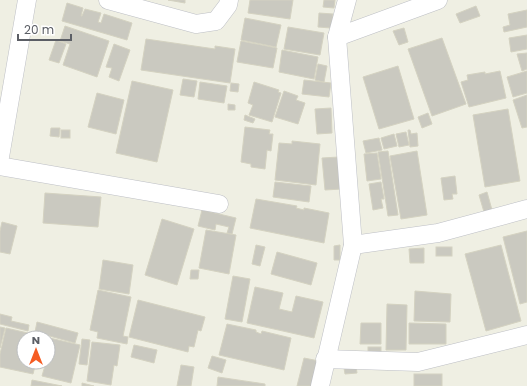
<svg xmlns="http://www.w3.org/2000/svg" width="527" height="386" font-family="Poppins,sans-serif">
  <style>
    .building { fill: #cac9c0; stroke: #d4d2c1 }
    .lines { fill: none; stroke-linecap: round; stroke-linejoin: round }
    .street-casing { stroke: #bdbfc5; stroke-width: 19 }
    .street { stroke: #fff; stroke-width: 18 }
  </style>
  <rect width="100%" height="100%" fill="#efefe3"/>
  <g class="building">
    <path d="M168,0h17v3z"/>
    <path d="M250,0h43l-3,19 -42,-6z"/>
    <path d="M324,0h11l-1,8 -11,-1z"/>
    <path d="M67,3l16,5 -2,8h1l3,-7 16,4 -3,9 3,1 3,-9 28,9 -5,17 -65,-19z"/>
    <path d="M476,6l4,10 -20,7 -4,-9z"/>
    <path d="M527,10v17l-23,5 -1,-5 7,-2 -2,-11z"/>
    <path d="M319,13l14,1 -2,14 -13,-1z"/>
    <path d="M245,18l36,7 -5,22 -35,-7z"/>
    <path d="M65,26l44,15 -12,36 -34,-12 7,-21 -10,-3z"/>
    <path d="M288,27l36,6 -4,22 -36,-6z"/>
    <path d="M404,28l4,14 -9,3 -6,-14z"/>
    <path d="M527,35v14l-16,3 -2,-14z"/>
    <path d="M442,38l24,66 -34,12 -24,-67z"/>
    <path d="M146,39l69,10v-3l20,3 -5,34 -89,-13z"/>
    <path d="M56,40l10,4 -7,19 -10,-3z"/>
    <path d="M241,41l36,7 -4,20 -36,-6z"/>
    <path d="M114,44l16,6 -11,31 -10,-4 3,-9 -6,-1z"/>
    <path d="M282,50l36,7 -4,22 -35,-7z"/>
    <path d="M527,53v16l-5,2 -5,-17z"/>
    <path d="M318,64l9,2 -3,16 -9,-2z"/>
    <path d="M398,66l16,53 -35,10 -16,-52z"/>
    <path d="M500,71l6,27 -37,9 -8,-25 7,-2 -1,-5 18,-3v2z"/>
    <path d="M527,71v22l-14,4 -6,-20z"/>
    <path d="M183,79l14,2 -3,16 -14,-2z"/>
    <path d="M304,80l27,3 -2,14 -27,-3z"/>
    <path d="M132,81l41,9 -16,72 -41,-9z"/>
    <path d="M200,82l27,4 -3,17 -26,-4z"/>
    <path d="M254,82l25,8 -1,2 3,1 -9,29 -23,-7 4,-10 -5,-2z"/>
    <path d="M231,83l8,1 -1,8 -8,-1z"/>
    <path d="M284,91l14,5 -2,4 9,3 -7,21 -23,-7z"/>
    <path d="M97,93l27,7 -8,34 -28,-7z"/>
    <path d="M527,95v32l-5,1 -9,-28z"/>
    <path d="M228,104l7,1v5h-7z"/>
    <path d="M331,108l1,25 -15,1 -2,-25z"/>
    <path d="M508,109l12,72 -35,6 -12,-72z"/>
    <path d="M428,113l4,11 -10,4 -4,-11z"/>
    <path d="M245,115l10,4 -2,4 -9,-3z"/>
    <path d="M245,127l25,3 -1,4h4l-2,17 -4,-1 -2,19 -14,-2v-3l-10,-2z"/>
    <path d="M51,128h9l-1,9 -9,-1z"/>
    <rect x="61" y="130" width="9" height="8"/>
    <path d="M408,130h2l1,4 6,-1 1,13 -8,1z"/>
    <path d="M406,132l3,13 -10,2 -3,-13z"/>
    <path d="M394,134l3,12 -13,3 -3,-11z"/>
    <path d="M379,138l3,12 -16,3 -3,-12z"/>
    <path d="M292,141l28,3 -4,41 -41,-5 4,-37 13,1z"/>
    <path d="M388,151l10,64 -10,1 -10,-64z"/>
    <path d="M417,151l10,64 -26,4 -11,-63z"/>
    <path d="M377,153l4,26 -14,2 -3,-27z"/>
    <path d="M339,157l3,32 -17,1 -3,-32z"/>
    <path d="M455,176l2,18h-5l1,5 -9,1 -3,-22z"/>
    <path d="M275,182l36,4 -2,16 -36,-5z"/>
    <path d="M381,182l3,17h-3l2,9 -10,2 -4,-26z"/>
    <path d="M487,192l5,18 -8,2 -5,-17z"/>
    <path d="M45,193l56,4 -3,30 -55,-4z"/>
    <path d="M256,199l41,7 -1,2 8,2v-2l25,5 -5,30 -74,-15z"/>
    <path d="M202,210l34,8 -4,16 -5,-1 2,-6 -13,-3 -1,6 -17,-4z"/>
    <path d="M162,219l32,10 -17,56 -32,-10z"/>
    <path d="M2,222l15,4 -7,28 -10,-2v-21z"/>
    <path d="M206,230l30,5 -7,39 -30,-6z"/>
    <path d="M527,231v71l-7,2 -17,-67z"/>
    <path d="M256,245l9,2 -5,19 -8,-2z"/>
    <path d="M340,245v15h-6v-14z"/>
    <path d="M501,245l20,76 -35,10 -21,-77z"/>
    <rect x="436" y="247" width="16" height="9"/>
    <path d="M424,248v15h-14l-1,-14z"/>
    <path d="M277,252l40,11 -6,22 -40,-11z"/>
    <path d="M103,260l30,5 -4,29 -30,-5z"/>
    <path d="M191,270h8l-1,9h-8z"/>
    <path d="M233,276l17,3 -8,43 -17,-3z"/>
    <path d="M255,287l28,6 -4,16 13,3 4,-16 27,6 -9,36 -67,-15z"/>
    <path d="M98,290l33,7 -8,39 5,1 -1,7 -30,-6 1,-6 -8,-2z"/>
    <path d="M415,291l36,3 -1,28 -36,-1z"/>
    <path d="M138,300l67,17 -4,14 -3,-1 -4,17 -5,-1 -1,6 -59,-15z"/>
    <path d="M387,304l20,1 -1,45h-20z"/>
    <path d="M0,314l12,3 -1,4 18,4 -1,6 -28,-7z"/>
    <path d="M37,322l41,11 -3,10 -40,-11z"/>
    <path d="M361,323h20v21h-21z"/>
    <path d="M409,323l37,1v20h-37z"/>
    <path d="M227,324l29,6v2l5,2 1,-3 29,7 -7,32 -65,-15z"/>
    <path d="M0,327l5,1 -5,20z"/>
    <path d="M6,328l74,17 -9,38 -29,-7 4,-14h2v-24h-24v24h12l-3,12 -33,-7v-13z"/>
    <path d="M82,339l8,1 -3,25 -8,-1z"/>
    <path d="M92,342l28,3 -3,21 -3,-1 -3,20 -24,-4z"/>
    <path d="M134,345l23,5 -3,13 -23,-6z"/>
    <rect x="368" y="347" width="13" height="11"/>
    <path d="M212,356l14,4 -4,13 -14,-5z"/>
    <path d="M304,358l15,3 -6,25h-16z"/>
    <path d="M181,365l13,2 -3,19h-14z"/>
    <path d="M356,366l1,7 -12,1 -1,-6z"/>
    <rect x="414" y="374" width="28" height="12"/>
    <path d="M218,377l47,7v2h-48z"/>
    <path d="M32,380l30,6h-31z"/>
    <path d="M82,383l12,3h-12z"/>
  </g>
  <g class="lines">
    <defs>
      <g id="street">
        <path d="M108,0l88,24 20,-3 12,-16 1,-5"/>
        <path d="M337,37l101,-37"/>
        <path d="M0,157l27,-157"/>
        <path d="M0,166l219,38"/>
        <path d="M353,245l85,-12 89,-24"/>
        <path d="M325,359l93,3 109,-27"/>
        <path d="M320,386l33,-141 -16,-208 10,-37"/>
      </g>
    </defs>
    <use href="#street" class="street-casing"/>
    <use href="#street" class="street"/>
  </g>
  <g transform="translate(36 350)"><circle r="19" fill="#ffffff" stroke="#bdbfc1"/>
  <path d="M0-3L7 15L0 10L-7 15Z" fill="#f55c23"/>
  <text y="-6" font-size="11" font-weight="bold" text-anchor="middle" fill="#5b5e65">N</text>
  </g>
  <path d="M18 34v6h53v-6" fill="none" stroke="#5b5e65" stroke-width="2"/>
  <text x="24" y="34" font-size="12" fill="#5b5e65" stroke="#ffffff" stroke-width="3" paint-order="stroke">20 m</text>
</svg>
